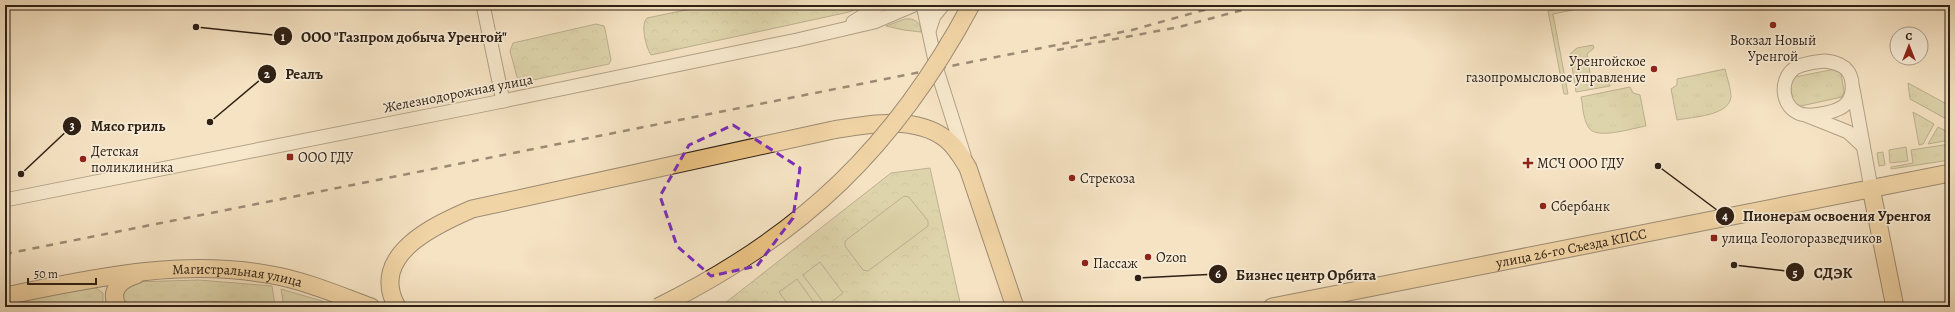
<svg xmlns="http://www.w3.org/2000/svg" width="1955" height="312" font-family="Alegreya,serif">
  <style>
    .grass { fill: url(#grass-tufts); stroke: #787052 }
    .forest { fill: url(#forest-crowns); stroke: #787052 }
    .garden { fill: #c2c18f; stroke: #787052 }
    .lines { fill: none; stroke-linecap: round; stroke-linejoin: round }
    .minor-casing { stroke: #605140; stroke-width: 15 }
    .major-casing { stroke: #2f2014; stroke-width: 19 }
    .minor { stroke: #f8edd8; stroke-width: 13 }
    .major { stroke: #eac282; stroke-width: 17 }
    .rail { stroke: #2f2014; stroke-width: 2.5; stroke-dasharray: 7 7; stroke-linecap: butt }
    .major-bridge-casing { stroke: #2f2014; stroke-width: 19; stroke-linecap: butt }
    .major-bridge { stroke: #eac282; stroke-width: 17 }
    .marked { fill: none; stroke: #7b2cbf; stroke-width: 3; stroke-dasharray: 8 5; stroke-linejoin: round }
    .poi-dot { fill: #8f2418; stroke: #f8edd8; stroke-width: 1.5 }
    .labels { text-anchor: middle; stroke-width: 3.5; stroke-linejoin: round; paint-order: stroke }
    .poi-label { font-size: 14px; fill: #2f2014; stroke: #f8edd8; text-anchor: start }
    .street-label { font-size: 14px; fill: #2f2014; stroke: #f8edd8 }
    .leader { fill: none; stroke: #2f2014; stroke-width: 1.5 }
    .callout-dot { fill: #2f2014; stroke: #f8edd8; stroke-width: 1.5 }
    .mark-label { font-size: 12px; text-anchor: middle; font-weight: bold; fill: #fff }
    .callout-label { font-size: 15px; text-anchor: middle; font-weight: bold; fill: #2f2014; stroke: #f8edd8; stroke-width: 3.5; stroke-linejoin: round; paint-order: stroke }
  </style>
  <defs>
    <pattern id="grass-tufts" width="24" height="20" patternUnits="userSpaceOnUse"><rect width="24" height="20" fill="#c2c18f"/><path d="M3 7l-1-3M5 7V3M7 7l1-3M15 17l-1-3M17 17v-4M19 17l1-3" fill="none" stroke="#a7a67a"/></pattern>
    <pattern id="forest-crowns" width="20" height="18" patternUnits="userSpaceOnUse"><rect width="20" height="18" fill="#c2c18f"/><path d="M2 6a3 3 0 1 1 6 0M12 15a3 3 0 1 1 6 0" fill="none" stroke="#a7a67a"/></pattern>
  </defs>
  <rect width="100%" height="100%" fill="#f5e3c3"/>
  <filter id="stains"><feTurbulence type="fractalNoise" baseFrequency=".005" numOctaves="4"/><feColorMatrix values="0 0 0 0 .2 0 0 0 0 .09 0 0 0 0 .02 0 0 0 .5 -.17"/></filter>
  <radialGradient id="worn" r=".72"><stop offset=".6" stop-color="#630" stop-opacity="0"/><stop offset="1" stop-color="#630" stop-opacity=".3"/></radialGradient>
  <g class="grass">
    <path d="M1580,5h17l-44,9 15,80h-4l-16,-83z"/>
    <path d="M905,19c8,-1 17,3 16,13l-17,-2 -18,-4z"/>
    <path d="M1593,45l1,3 -7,6 4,25 17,-3 2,10 -34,6 -6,-38 7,-6z"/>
    <path d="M1725,69c2,9 6,19 6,28 -2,19 -39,20 -54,23l-6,-31 6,-4v-6z"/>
    <path d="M1835,69l6,4 3,18 -2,6 -41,9 -8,-4 -3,-18 5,-7z"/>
    <path d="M1908,83l42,23v15l-40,-22z"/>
    <path d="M1630,87l3,6 7,2 6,31c-13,2 -49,14 -57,2 -6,-8 -6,-22 -8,-31z"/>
    <path d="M1913,112l21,12 -11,20 -4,1z"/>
    <path d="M1938,127l12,6v7l-22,4z"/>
    <path d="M1950,144v16l-59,9v-2l22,-4 -2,-13z"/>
    <path d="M1906,147l2,14 -18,2 -1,-13z"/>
    <path d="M1883,152l2,13 -6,1 -2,-13z"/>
    <path d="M199,280l73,6 3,20 -67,-5 -83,6 -5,-16 13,-9z"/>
    <path d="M90,288h6l7,5v14l-98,-1v-3z"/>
    <path d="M281,289l41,12 9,6h-47z"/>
  </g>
  <g class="forest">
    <path d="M710,5h147l-3,5 -5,2 -198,43c-5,-8 -11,-30 -4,-37z"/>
    <path d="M596,24l8,2 1,3 6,31 -2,4 -76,16h-12l-4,-3 -7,-26 3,-8z"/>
    <path d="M930,168l31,139h-241l171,-134z"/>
  </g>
  <g class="garden">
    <path d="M904,196l5,1 19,24v5l-60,45 -5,-1 -18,-24v-5z"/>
    <path d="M820,262l23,31 -17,13 -23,-31z"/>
    <path d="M797,279l20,28h-27l-11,-15z"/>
  </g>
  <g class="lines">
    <defs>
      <g id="minor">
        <path d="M483,5l20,96"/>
        <path d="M923,5l14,65 27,85"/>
        <path d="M853,22l27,-17"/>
        <path d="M929,31l5,-15 9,-11"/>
        <path d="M1825,61c7,1 14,2 20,7 9,8 10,27 1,36 -8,8 -30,12 -40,11 -24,-2 -29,-35 -11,-47 8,-5 21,-6 30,-7z"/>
        <path d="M1853,89l18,99"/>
        <path d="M1808,116l40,16 15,14"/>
        <path d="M5,200l498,-99 294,-61 77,-18 40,-17"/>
      </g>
      <g id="major">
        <path d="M1871,188l24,119"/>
        <path id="s1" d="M5,296c89,-18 177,-38 267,-21 34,6 66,20 99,32"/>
        <path d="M118,307c-10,-16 3,-28 18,-32"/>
        <path d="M397,307c-29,-52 38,-82 75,-98l361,-79c36,-6 82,-15 113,9 10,8 16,19 22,29l47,139"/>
        <path id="s2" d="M1272,307l678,-134"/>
      </g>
    </defs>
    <use href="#minor" class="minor-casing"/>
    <use href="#major" class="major-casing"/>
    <use href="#minor" class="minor"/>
    <use href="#major" class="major"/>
    <g class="rail">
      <path d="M1057,50l122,-23 82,-22"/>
      <path d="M5,254l1127,-224 90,-25"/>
    </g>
    <defs>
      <path id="major-bridge" d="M658,307c144,-71 237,-160 313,-302"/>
    </defs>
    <use href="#major-bridge" class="major-bridge-casing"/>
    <use href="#major-bridge" class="major-bridge"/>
  </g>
  <path d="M0 0H1955V312H0ZM733,125l67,43 -7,50 -36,48 -46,10 -34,-30 -17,-50 29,-51z" fill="#f5e3c3" fill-opacity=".55" fill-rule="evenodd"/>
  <path class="marked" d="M733,125l67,43 -7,50 -36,48 -46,10 -34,-30 -17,-50 29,-51z"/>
  <g class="poi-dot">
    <circle cx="1773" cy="25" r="4"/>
    <circle cx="1654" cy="69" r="4"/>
    <rect x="286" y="153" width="8" height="8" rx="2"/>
    <circle cx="83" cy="159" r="4"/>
    <path d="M1526 157h4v4h4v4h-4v4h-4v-4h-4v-4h4z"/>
    <circle cx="1072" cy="178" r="4"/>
    <circle cx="1543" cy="206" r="4"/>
    <rect x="1710" y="234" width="8" height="8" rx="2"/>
    <circle cx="1148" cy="257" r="4"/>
    <circle cx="1085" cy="263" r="4"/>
  </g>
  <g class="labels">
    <g class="poi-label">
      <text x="1773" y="45" text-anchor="middle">Вокзал Новый<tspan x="1773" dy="16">Уренгой</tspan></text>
      <text x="1646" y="66" text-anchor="end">Уренгойское<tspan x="1646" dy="16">газопромысловое управление</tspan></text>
      <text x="91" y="156">Детская<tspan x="91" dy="16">поликлиника</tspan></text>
      <text x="298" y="162">ООО ГДУ</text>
      <text x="1537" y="168">МСЧ ООО ГДУ</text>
      <text x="1080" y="183">Стрекоза</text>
      <text x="1551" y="211">Сбербанк</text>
      <text x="1722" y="243">улица Геологоразведчиков</text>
      <text x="1156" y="262">Ozon</text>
      <text x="1093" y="268">Пассаж</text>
    </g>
    <g class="street-label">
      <text transform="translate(458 93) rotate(-11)" y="5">Железнодорожная улица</text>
      <text dy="5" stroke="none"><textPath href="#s2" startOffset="305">улица 26-го Съезда КПСС</textPath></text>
      <text dy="5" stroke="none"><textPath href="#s1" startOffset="235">Магистральная улица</textPath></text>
    </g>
  </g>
  <path class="leader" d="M196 27L283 36M210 122L267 74M21 174L72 126M1658 166L1725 216M1734 265L1795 272M1138 278L1218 274"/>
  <g class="callout-dot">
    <circle cx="196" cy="27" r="4"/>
    <circle cx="210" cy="122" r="4"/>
    <circle cx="21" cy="174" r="4"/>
    <circle cx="1658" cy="166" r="4"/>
    <circle cx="1734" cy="265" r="4"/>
    <circle cx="1138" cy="278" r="4"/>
    <circle cx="283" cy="36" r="10"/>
    <circle cx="267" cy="74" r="10"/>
    <circle cx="72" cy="126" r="10"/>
    <circle cx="1725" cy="216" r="10"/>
    <circle cx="1795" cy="272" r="10"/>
    <circle cx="1218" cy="274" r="10"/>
  </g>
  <g class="mark-label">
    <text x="283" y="41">1</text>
    <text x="267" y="78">2</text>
    <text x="72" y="130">3</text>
    <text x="1725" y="220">4</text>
    <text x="1795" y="277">5</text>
    <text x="1218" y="278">6</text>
  </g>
  <g class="callout-label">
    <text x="404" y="42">ООО "Газпром добыча Уренгой"</text>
    <text x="304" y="79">Реалъ</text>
    <text x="128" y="131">Мясо гриль</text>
    <text x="1837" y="221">Пионерам освоения Уренгоя</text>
    <text x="1833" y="278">СДЭК</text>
    <text x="1306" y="280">Бизнес центр Орбита</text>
  </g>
  <rect width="1955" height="312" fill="none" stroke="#f5e3c3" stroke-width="20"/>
  <rect x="6" y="6" width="1943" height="300" fill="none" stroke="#2f2014" stroke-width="2"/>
  <rect x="10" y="10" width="1935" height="292" fill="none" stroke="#2f2014"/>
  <g transform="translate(1909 46)"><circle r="19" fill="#f8edd8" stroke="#a89b8a"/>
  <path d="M0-3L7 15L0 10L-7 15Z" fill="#8f2418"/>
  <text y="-6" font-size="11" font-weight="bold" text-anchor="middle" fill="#2f2014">С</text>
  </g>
  <path d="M28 278v6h68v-6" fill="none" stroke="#2f2014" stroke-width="2"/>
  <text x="34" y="278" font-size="12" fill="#2f2014" stroke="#f8edd8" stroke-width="3" paint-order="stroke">50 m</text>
  <rect width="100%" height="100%" filter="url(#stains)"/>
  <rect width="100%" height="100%" fill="url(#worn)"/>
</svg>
